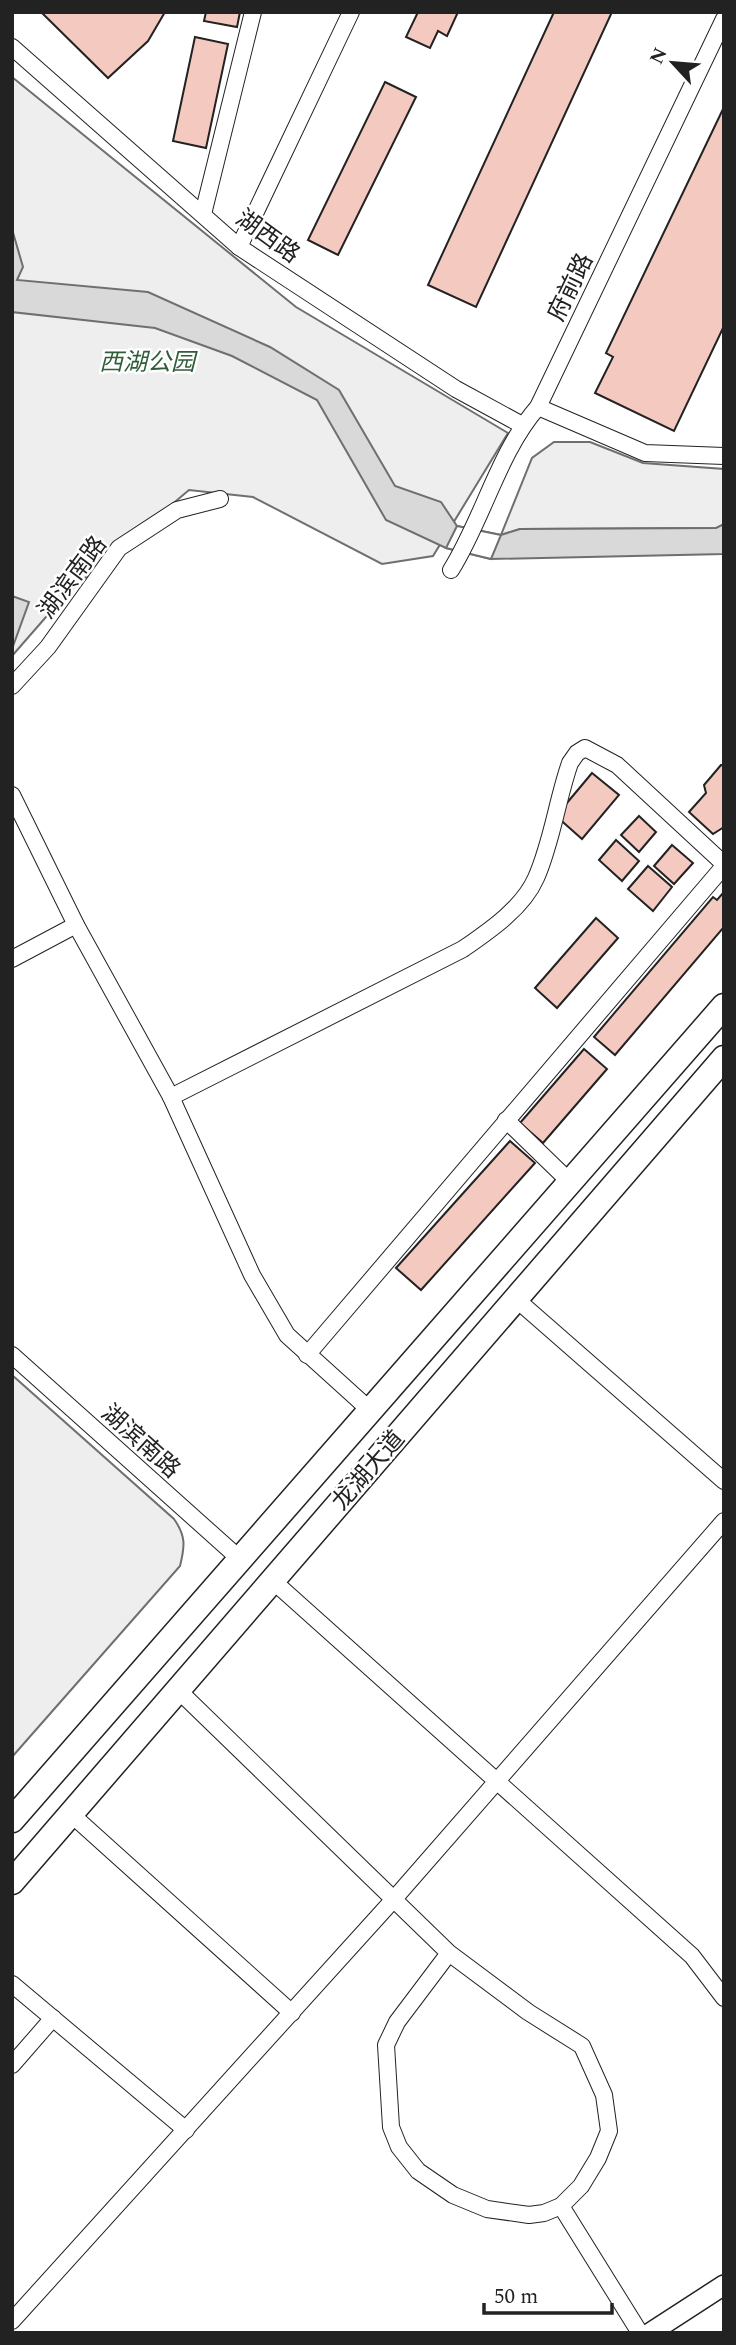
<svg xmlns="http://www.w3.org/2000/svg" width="736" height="2345" font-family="Spectral,'Noto Sans SC',serif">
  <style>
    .green { fill: #eee; stroke: #6f6f6f; stroke-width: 2 }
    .water { fill: #d9d9d9; stroke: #6f6f6f; stroke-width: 2 }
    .pier { fill: #fff; stroke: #6f6f6f; stroke-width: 2 }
    .building { fill: #f3c9c0; stroke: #222; stroke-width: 2 }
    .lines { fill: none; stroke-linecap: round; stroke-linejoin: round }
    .minor-casing { stroke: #222; stroke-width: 18 }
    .tertiary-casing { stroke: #222; stroke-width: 22 }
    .primary-casing { stroke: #222; stroke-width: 27 }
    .minor { stroke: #fff; stroke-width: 16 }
    .tertiary { stroke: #fff; stroke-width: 19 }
    .primary { stroke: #fff; stroke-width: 24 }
    .labels { text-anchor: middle; stroke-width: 5; stroke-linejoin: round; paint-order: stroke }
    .street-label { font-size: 24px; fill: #222; stroke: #fff }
    .park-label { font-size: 24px; font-style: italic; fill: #2f5e38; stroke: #fff }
  </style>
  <rect width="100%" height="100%" fill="#fff"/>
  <g class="green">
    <path d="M12,77l284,230 212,126 -75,123 -51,8 -129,-67 -64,-7 -123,104 -54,62z"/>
    <path d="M554,442h36l53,21 81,6v55l-7,4 -197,1 -19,6 31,-77z"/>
    <path d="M12,1375l162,144c12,17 11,27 6,47l-168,191z"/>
  </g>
  <g class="water">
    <path d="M12,229l11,38 -6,13 131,12 122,55 69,43 56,96 46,16 16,24 44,9 19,-6 196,-1 8,-4v30l-233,5 -45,-11 -60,-28 -69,-120 -85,-44 -77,-28 -143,-16z"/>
    <path d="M12,596l17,6 -17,47z"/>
  </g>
  <path class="pier" d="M457,526l44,9 -10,24 -45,-11z"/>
  <g class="building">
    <path d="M41,12h124l-17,29 -40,37z"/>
    <path d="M206,12h34l-3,15 -33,-6z"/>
    <path d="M418,12h40l-11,24 -9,-5 -8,17 -24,-11z"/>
    <path d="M554,12h58l-136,295 -48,-22z"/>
    <path d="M195,37l33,7 -22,104 -33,-7z"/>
    <path d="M385,82l31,15 -78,158 -30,-15z"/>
    <path d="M724,107v219l-50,105 -79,-38 18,-36 -7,-4z"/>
    <path d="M721,765l3,1v61l-11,7 -24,-22 17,-19 -2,-8z"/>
    <path d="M592,773l27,22 -37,44 -26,-23z"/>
    <path d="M639,816l17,16 -17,20 -18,-17z"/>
    <path d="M616,840l23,21 -17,20 -23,-21z"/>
    <path d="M672,845l21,18 -19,21 -20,-18z"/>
    <path d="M648,866l24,21 -19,24 -25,-22z"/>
    <path d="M723,893l1,34 -109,128 -21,-18 119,-140 4,3z"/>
    <path d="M596,918l22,20 -61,70 -22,-20z"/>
    <path d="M584,1049l23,20 -64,74 -23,-20z"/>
    <path d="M510,1141l25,22 -114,127 -25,-22z"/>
  </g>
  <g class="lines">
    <defs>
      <g id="minor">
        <path d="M12,47l227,200 217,142 66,36"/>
        <path d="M203,214l50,-202"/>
        <path d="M239,247l112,-235"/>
        <path d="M538,407l107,46 79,3"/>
        <path d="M451,570c32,-51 48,-119 87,-163l186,-388"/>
        <path d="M12,686l36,-39 71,-99 58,-38 43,-11"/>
        <path d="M12,795l64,130 95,172 81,178 35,60 85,77"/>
        <path d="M12,959l64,-34"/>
        <path d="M171,1097l292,-148c26,-18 60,-41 73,-71 16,-36 21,-78 34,-115l7,-10 8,-5 32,17 107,99"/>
        <path d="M506,1120l65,63"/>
        <path d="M516,1299l208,182"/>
        <path d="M12,1355l229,205"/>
        <path d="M307,1355l417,-489"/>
        <path d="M272,1580l420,376 32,42"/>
        <path d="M178,1690l271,263 79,59 54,34 22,49 5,36 -11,27 -17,28 -20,20 -17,7 -15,2 -42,-6 -34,-14 -35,-24 -19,-24 -8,-20 -5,-82 11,-23 52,-69"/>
        <path d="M71,1814l221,199"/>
        <path d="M12,1984l174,146"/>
        <path d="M12,2065l41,-47"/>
        <path d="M561,2206l79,127"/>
        <path d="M12,2321l382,-422 330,-378"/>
      </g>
      <path id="tertiary" d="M650,2333l74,-48"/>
      <g id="primary">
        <path d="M12,1820l712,-814"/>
        <path d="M12,1882l712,-824"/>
      </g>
    </defs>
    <use href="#minor" class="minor-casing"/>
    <use href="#tertiary" class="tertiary-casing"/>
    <use href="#primary" class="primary-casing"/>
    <use href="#minor" class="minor"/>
    <use href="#tertiary" class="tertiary"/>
    <use href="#primary" class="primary"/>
  </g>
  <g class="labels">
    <g class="street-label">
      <text transform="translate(268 236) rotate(36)" y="8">湖西路</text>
      <text transform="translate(570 287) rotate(-64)" y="8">府前路</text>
      <text transform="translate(72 577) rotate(-53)" y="8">湖滨南路</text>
      <text transform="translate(141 1441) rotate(42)" y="8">湖滨南路</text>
      <text transform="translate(368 1470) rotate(-49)" y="8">龙湖大道</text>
    </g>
    <g class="park-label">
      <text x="147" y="370">西湖公园</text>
    </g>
  </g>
  <rect width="736" height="2345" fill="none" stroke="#222222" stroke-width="28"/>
  <g transform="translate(673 63) rotate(296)" stroke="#ffffff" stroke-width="5" paint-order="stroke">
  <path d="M0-5L12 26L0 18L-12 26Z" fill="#222222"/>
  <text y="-10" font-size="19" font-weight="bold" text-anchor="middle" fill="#222222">N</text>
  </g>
  <path d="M484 2303v10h128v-10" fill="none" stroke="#222222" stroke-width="3.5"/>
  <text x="494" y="2303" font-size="21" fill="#222222" stroke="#ffffff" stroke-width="5" paint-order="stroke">50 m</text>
</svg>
